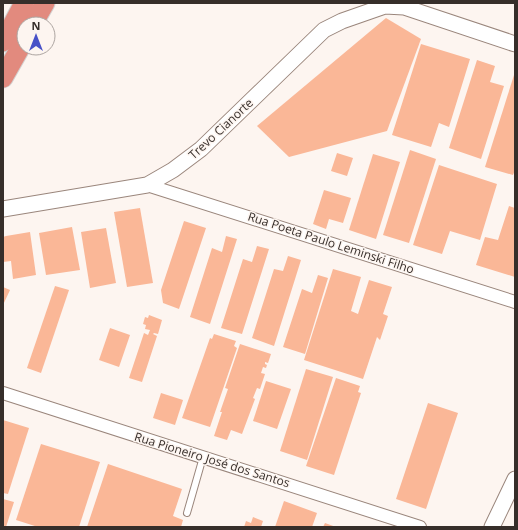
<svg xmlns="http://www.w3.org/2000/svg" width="518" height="530" font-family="'Open Sans',sans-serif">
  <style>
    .building { fill: #fab797 }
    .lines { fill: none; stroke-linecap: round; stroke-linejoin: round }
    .service-casing { stroke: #9a867c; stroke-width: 8 }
    .minor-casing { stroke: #9a867c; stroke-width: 14 }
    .tertiary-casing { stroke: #9a867c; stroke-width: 17 }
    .trunk-casing { stroke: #d3d1d0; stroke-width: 21 }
    .service { stroke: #fff; stroke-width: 6 }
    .minor { stroke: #fff; stroke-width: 12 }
    .tertiary { stroke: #fff; stroke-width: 15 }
    .trunk { stroke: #e28a7e; stroke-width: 19 }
    .labels { text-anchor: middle; stroke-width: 3; stroke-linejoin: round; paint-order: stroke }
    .street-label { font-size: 12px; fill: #362e2a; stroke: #fdf5f0 }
  </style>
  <rect width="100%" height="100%" fill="#fdf5f0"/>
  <g class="building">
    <path d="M386,18l35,21 -34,92 -98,26 -32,-31z"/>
    <path d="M421,44l49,15 -21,68 -10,-4 -8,24 -39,-12z"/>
    <path d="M477,60l18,6 -5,16 14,4 -23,73 -32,-11z"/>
    <path d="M514,75h1v95l-2,5 -28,-8z"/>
    <path d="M410,150l26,9 -27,84 -26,-8z"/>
    <path d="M337,153l16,5 -6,18 -16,-5z"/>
    <path d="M373,154l27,8 -24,77 -27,-9z"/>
    <path d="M439,165l58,19 -17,56 -30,-9 -8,23 -29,-9z"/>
    <path d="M324,190l27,8 -8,25 -14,-4 -3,10 -13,-5z"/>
    <path d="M509,206l6,2v69l-39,-12 9,-28 13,3z"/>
    <path d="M140,208l13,75 -26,4 -13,-75z"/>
    <path d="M184,221l22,7 -27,81 -16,-6 -2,-13z"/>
    <path d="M72,227l8,43 -34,5 -7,-42z"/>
    <path d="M106,228l10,55 -26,5 -9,-56z"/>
    <path d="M30,232l6,43 -23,4 -2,-18 -8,1v-25l3,-1z"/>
    <path d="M226,236l11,3 -27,85 -20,-7 22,-69 10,4z"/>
    <path d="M257,246l12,3 -27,85 -21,-6 22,-69 9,3z"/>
    <path d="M288,256l13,4 -27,86 -22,-8 22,-69 9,2z"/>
    <path d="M333,269l28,8 -10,34 7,3 11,-34 23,7 -9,27 5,2 -8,24 -3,-3 -14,42 -59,-19z"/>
    <path d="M318,275l10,3 -23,76 -22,-7 19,-58 10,4z"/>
    <path d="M55,286l14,4 -28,83 -14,-5z"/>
    <path d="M3,287l7,3 -7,15z"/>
    <path d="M149,315l13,5 -4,14 -4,-1 -1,1 4,2 -15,46 -13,-4 15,-45 4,2 2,-5 -5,-1 1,-4 -3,-1 2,-7 3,1z"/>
    <path d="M110,328l20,7 -11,32 -20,-7z"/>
    <path d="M214,334l22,7 -2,5 3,2 -27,79 -28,-9 28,-80 2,1z"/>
    <path d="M240,344l31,10 -3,9 -3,-1v2l2,1 -1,3 -3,-1 -2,6 4,1 -5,15 -3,-1 -4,10 2,1 -13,35 -11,-4 -4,10 -13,-4 8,-24h-2l8,-23 -3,-1z"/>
    <path d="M306,369l27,8 -26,83 -27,-9z"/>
    <path d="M336,378l24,8 -2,6 3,1 -27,82 -28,-9z"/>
    <path d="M266,381l25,8 -14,40 -24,-8z"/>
    <path d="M161,393l22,7 -8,25 -22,-7z"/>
    <path d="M428,403l30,10 -32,96 -30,-10z"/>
    <path d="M3,420l26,8 -21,66 -5,-1z"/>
    <path d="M41,444l59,18 -21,65h-41l-22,-7z"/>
    <path d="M108,464l74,25 -9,27 10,4 -2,7h-94z"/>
    <path d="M3,499l11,3 -8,25h-3z"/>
    <path d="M284,501l33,12 -5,14h-37z"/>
    <path d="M253,517l10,4 -2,6h-17l2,-6 5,2z"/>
    <path d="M325,523l11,4h-13z"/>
  </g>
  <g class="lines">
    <defs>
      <path id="service" d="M187,513l16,-56"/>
      <g id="minor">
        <path d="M147,185l368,117"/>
        <path d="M3,393l417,134"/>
      </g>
      <g id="tertiary">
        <path d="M3,209l144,-24 26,-15 28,-21 123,-119 18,-9 43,-15 19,1 111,37"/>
        <path d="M492,527l23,-48"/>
      </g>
      <g id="trunk">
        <path d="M33,24l12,-21"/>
        <path d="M3,42l21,-39"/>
        <path d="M3,78l21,-37"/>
      </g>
    </defs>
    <use href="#service" class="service-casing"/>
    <use href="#minor" class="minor-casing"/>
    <use href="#tertiary" class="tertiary-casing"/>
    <use href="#trunk" class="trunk-casing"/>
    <use href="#service" class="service"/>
    <use href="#minor" class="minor"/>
    <use href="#tertiary" class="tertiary"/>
    <use href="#trunk" class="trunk"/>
  </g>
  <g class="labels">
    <g class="street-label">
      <text transform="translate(221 129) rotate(-43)" y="4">Trevo Cianorte</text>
      <text transform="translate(331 243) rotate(18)" y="4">Rua Poeta Paulo Leminski Filho</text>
      <text transform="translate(212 460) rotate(17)" y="4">Rua Pioneiro José dos Santos</text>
    </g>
  </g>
  <rect width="518" height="530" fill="none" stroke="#362e2a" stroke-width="8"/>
  <g transform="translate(36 36)"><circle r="19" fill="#fdf5f0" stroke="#ada5a1"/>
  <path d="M0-3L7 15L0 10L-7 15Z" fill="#4851c7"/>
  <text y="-6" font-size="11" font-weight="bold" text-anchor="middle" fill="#362e2a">N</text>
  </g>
</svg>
